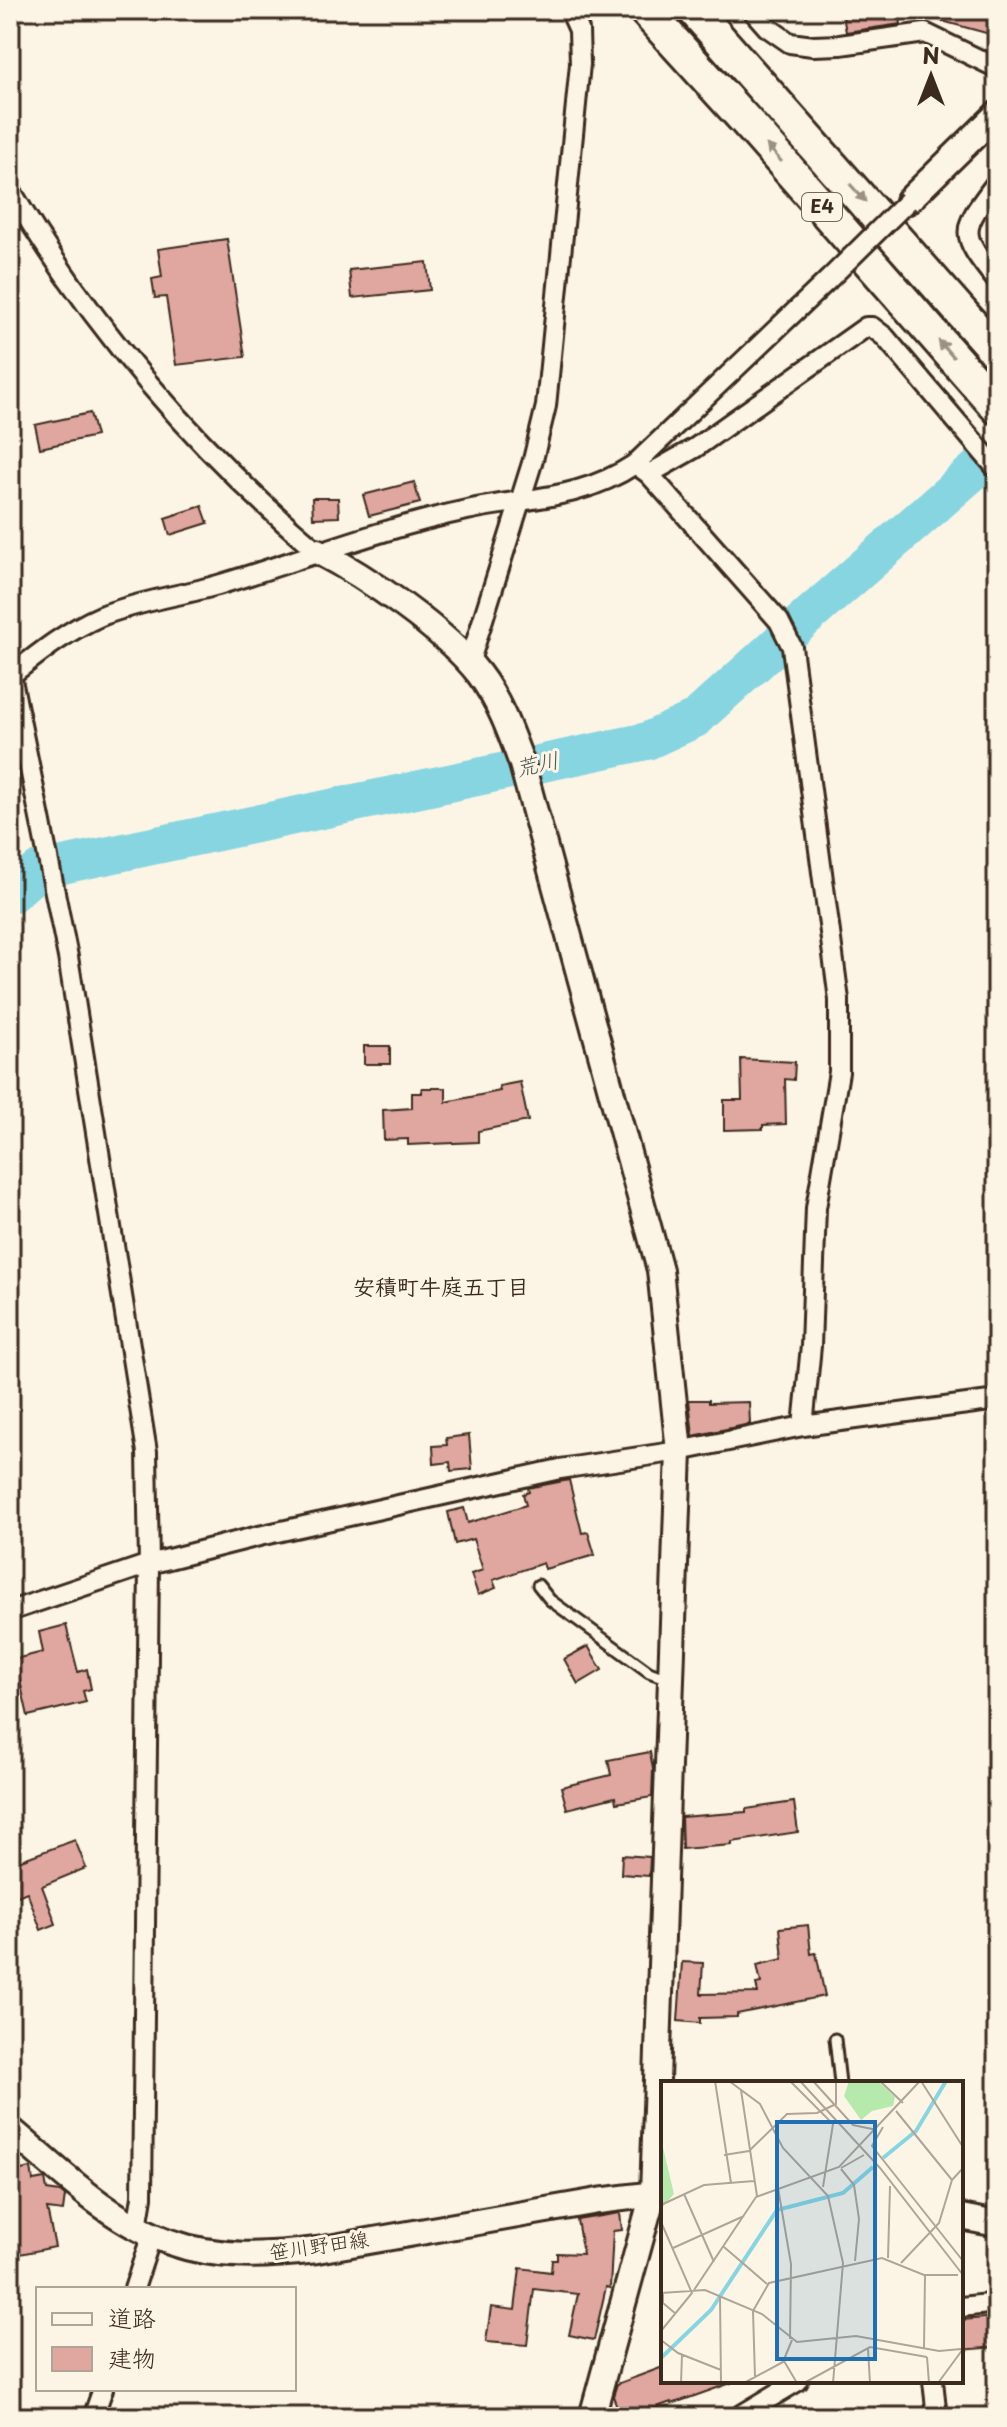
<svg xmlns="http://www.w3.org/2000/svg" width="1007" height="2427" font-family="'Playpen Sans','Klee One',sans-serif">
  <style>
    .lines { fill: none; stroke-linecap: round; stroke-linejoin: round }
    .river { stroke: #86d5e1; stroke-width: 38 }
    .building { fill: #e0a6a0; stroke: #3b2a1e; stroke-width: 2 }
    .lane-casing { stroke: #3b2a1e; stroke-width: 15 }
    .street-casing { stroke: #3b2a1e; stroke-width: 24 }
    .secondary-casing { stroke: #3b2a1e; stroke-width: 30 }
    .highway-casing { stroke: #3b2a1e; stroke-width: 38 }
    .lane { stroke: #fcf5e5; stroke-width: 9 }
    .street { stroke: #fcf5e5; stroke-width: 18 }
    .secondary { stroke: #fcf5e5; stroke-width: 24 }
    .highway { stroke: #fcf5e5; stroke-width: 32 }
    .street-bridge-casing { stroke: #3b2a1e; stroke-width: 24; stroke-linecap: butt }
    .street-bridge { stroke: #fcf5e5; stroke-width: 18 }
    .oneway { fill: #9c9082 }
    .labels { text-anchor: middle; stroke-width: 6; stroke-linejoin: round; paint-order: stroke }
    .shield { fill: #fcf5e5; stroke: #75675a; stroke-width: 2 }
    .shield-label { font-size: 18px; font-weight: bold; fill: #3b2a1e }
    .street-label { font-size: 20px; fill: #3b2a1e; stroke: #fcf5e5 }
    .water-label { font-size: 22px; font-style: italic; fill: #4e554f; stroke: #fcf5e5 }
    .neighbourhood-label { font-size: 22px; font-weight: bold; fill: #3b2a1e; stroke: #fcf5e5 }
    .inset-river { fill: none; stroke: #86d5e1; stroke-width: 4 }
    .inset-road { fill: none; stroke: #afa495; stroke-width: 2 }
    .view { fill: #1f6fb2; fill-opacity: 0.15; stroke: #1f6fb2; stroke-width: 4 }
    .inset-edge { fill: none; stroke: #3b2a1e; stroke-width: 4 }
  </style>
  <rect width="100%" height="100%" fill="#fcf5e5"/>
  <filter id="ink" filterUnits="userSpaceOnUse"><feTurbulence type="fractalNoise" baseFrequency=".0125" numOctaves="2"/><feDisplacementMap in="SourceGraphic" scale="16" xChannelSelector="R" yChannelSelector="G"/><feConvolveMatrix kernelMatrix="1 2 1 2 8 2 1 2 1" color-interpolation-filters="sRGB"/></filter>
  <g filter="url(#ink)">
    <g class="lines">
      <path class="river" d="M10,895l29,-25 608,-129 48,-22 110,-100 176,-154"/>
    </g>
    <g class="building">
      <path d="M842,10h57l2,14 -55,8z"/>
      <path d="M921,10h76v26l-77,-21z"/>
      <path d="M227,239l18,118 -69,8 -10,-68 -11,1 -3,-19 10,-2 -4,-28z"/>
      <path d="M427,262l3,28 -78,8 -3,-28z"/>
      <path d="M90,413l6,23 -56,12 -5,-23z"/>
      <path d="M414,482l6,21 -51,13 -6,-21z"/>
      <path d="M312,498h26l1,19 -26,1z"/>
      <path d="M202,506l6,17 -38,12 -5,-17z"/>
      <rect x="364" y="1046" width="26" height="18"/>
      <path d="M741,1059l54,3 -1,18 -9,-1 1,45 -23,1v4l-39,1v-30h18z"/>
      <path d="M520,1082l8,39 -50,10v11l-70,3v-6l-24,1 -1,-30 29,-2v-15h10v-5h24v14l54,-11 -1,-5z"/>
      <path d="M689,1400h20v3l40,-1 1,22 -57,12z"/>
      <path d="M469,1435l3,34 -21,2 -1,-9 -16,2 -1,-18 14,-1 -1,-7z"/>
      <path d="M569,1480l13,53 6,-1 7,23 -50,14 -2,-6 -50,17 3,8 -18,7 -7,-21 12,-4 -10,-31 -18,5 -7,-32 16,-4 4,15 58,-18 -3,-11 6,-2 -1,-4z"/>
      <path d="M66,1625l12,47 9,-3 4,20 -8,2 3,11 -58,14 -13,-57 28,-7 -4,-20z"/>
      <path d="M588,1646l14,24 -24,14 -14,-25z"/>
      <path d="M650,1752l3,17 -1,28 -36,6 -1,-6 -48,12 -6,-22 50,-12 -3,-15z"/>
      <path d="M794,1802l4,30 -66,10v3l-50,4 -1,-32 65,-5v-3z"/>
      <path d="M75,1840l11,28 -44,18 14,38 -15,6 -14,-38 -17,7v-35z"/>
      <path d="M622,1855l28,2 -1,19 -28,-2z"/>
      <path d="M808,1925l3,29 5,-1 9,43 -88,18v3l-37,1v5l-22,-2 4,-59 21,1 -2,31 57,-1 -2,-9 5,-1 -4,-18 26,-6 -3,-31z"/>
      <path d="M31,2168l2,13 12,-2 2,11 13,2 5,4 -2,15 -16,-2 8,38 -45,9v-84z"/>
      <path d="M620,2213l2,17 -9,1 -3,57 -4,-1 -12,53 -25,-5 9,-41 -44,-5 -7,56 -41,-3 5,-35 24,3 5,-42 31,4 1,-12h5v-7l26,1 -6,-34z"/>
      <path d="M997,2317v30l-36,3v-30z"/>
      <path d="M663,2367v14h68v2l-59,21 -1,-2 -42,15h-8l-8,-21 4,-12z"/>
    </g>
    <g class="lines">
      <defs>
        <g id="lane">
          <path d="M538,1585l12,15 99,72 19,7"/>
          <path d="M835,2039l5,44"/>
        </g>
        <g id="street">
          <path d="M752,10l15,17 23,16 23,3 27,-1 85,-12 72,35"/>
          <path d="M10,11l1,-1"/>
          <path d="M997,182c-37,49 -39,50 0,99"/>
          <path d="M10,189c80,136 187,261 307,362"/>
          <path d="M635,464l14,10 130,147 13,26 47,353v72l-23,136 -5,138 -8,80"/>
          <path d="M649,474l46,-26 171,-121h6l13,10 112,132"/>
          <path d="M469,664l64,-204 13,-54 34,-342 -1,-34 -9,-20"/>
          <path d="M11,675l57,282 79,495 2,112 -7,633 -5,30"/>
          <path d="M10,676c28,-22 58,-46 91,-60 38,-15 78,-20 117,-31 83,-25 164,-57 249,-75 61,-13 114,-10 168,-46l192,-183"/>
          <path d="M10,1611l139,-47 110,-28 301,-67 119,-18 124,-25 194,-26"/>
          <path d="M134,2289l18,-55"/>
          <path d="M961,2307l36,-4"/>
          <path d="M933,2381l4,36"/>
          <path d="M93,2417l10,-28"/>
          <path d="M738,2417l60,-36"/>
        </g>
        <g id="secondary">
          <path d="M908,201l89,-87"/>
          <path d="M317,551c50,26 128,79 162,123 20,26 32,60 43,90l138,506 19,181 -26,743 -61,223"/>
          <path d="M10,2129c49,41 99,92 160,113 47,17 98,14 147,8l281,-49 65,-8"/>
          <path d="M961,2217l36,7"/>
        </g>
        <g id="highway">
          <path d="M645,10l110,121 242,276"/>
          <path d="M694,10l303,343"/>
        </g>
      </defs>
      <use href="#lane" class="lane-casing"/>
      <use href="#street" class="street-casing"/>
      <use href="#secondary" class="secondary-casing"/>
      <use href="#highway" class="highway-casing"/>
      <use href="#lane" class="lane"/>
      <use href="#street" class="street"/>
      <use href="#secondary" class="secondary"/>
      <use href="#highway" class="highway"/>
      <defs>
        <path id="street-bridge" d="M827,281l81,-80"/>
      </defs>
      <use href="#street-bridge" class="street-bridge-casing"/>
      <use href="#street-bridge" class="street-bridge"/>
    </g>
    <defs><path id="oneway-solid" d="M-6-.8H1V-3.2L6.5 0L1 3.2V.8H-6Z" transform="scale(2)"/></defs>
    <g class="oneway">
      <use href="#oneway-solid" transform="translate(774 153) rotate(-131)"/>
      <use href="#oneway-solid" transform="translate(858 193) rotate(48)"/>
      <use href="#oneway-solid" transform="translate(946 349) rotate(-131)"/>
    </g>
  </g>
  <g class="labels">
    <rect class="shield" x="802" y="193" width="40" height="28" rx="6"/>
    <g class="shield-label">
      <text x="822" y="213">E4</text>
    </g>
    <g class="street-label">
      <text transform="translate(319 2246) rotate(-8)" y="7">笹川野田線</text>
    </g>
    <g class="water-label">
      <text transform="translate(537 764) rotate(-12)" y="8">荒川</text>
    </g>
    <g class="neighbourhood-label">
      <text x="441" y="1295">安積町牛庭五丁目</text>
    </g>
  </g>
  <g transform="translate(661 2081)">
    <rect width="302" height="302" fill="#fcf5e5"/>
    <path d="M188,0h29l17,16 -2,9 -21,5 -11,9 -17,-24zM0,58l13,55 -13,15z" fill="#b6eaac"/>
    <path class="inset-river" d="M222,77l33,-27 30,-50M0,277l50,-48 66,-100 66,-17 30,-26"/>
    <path class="inset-road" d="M54,0l16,102M68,0l31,23 23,44 45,48 15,67 -10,120M129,0l43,43 -10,63M139,0l80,87 83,107M152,0l40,44 24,5M219,0l23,22M260,0l42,66M80,9l16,106M235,30l56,69M222,46l-11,19 91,115M63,74l25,-4 38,-37 30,-1 19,-9v-23M180,87l23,-13M180,88l13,16 5,34 -4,42M117,107l13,76 -1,75M23,113l30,68M0,124l43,-20 50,-4M0,141l31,71 -31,38M63,166l43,37M12,167l71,-32M227,177l2,-72M240,182l38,-40 13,-43 11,-12M33,209l62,-93 83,-30 81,-86M0,212l44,-3 57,24 35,28 59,-6 83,15 22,-2M2,212v10l13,11M59,216l1,86M0,259l17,13 43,17M263,267l1,-73M207,268l2,34M266,276l2,26M123,280l13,22M94,296l-2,-66 16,-28 113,-25 42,17h34M20,302l1,-28M83,302l39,-21 9,-22M143,302l66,-36 57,10M277,302l25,-34"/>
    <path class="view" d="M116,41h98v237h-98z"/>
    <rect width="302" height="302" class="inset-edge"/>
  </g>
  <rect width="1007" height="2427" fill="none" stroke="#fcf5e5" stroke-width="40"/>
  <rect x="20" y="20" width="967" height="2387" fill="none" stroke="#3b2a1e" stroke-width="3" filter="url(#ink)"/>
  <rect x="36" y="2287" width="260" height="104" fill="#fcf5e5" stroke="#afa495" stroke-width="2"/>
  <rect x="52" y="2313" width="40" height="12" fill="#fcf5e5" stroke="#afa495" stroke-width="2"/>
  <text x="108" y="2327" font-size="24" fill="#3b2a1e">道路</text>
  <rect x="52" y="2347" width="40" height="24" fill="#e0a6a0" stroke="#afa495" stroke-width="2"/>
  <text x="108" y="2367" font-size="24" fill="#3b2a1e">建物</text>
  <g transform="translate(931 76)" stroke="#fcf5e5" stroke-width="6" paint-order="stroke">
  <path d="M0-6L14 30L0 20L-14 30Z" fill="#3b2a1e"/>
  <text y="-12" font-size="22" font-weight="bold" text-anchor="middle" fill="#3b2a1e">N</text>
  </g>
</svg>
